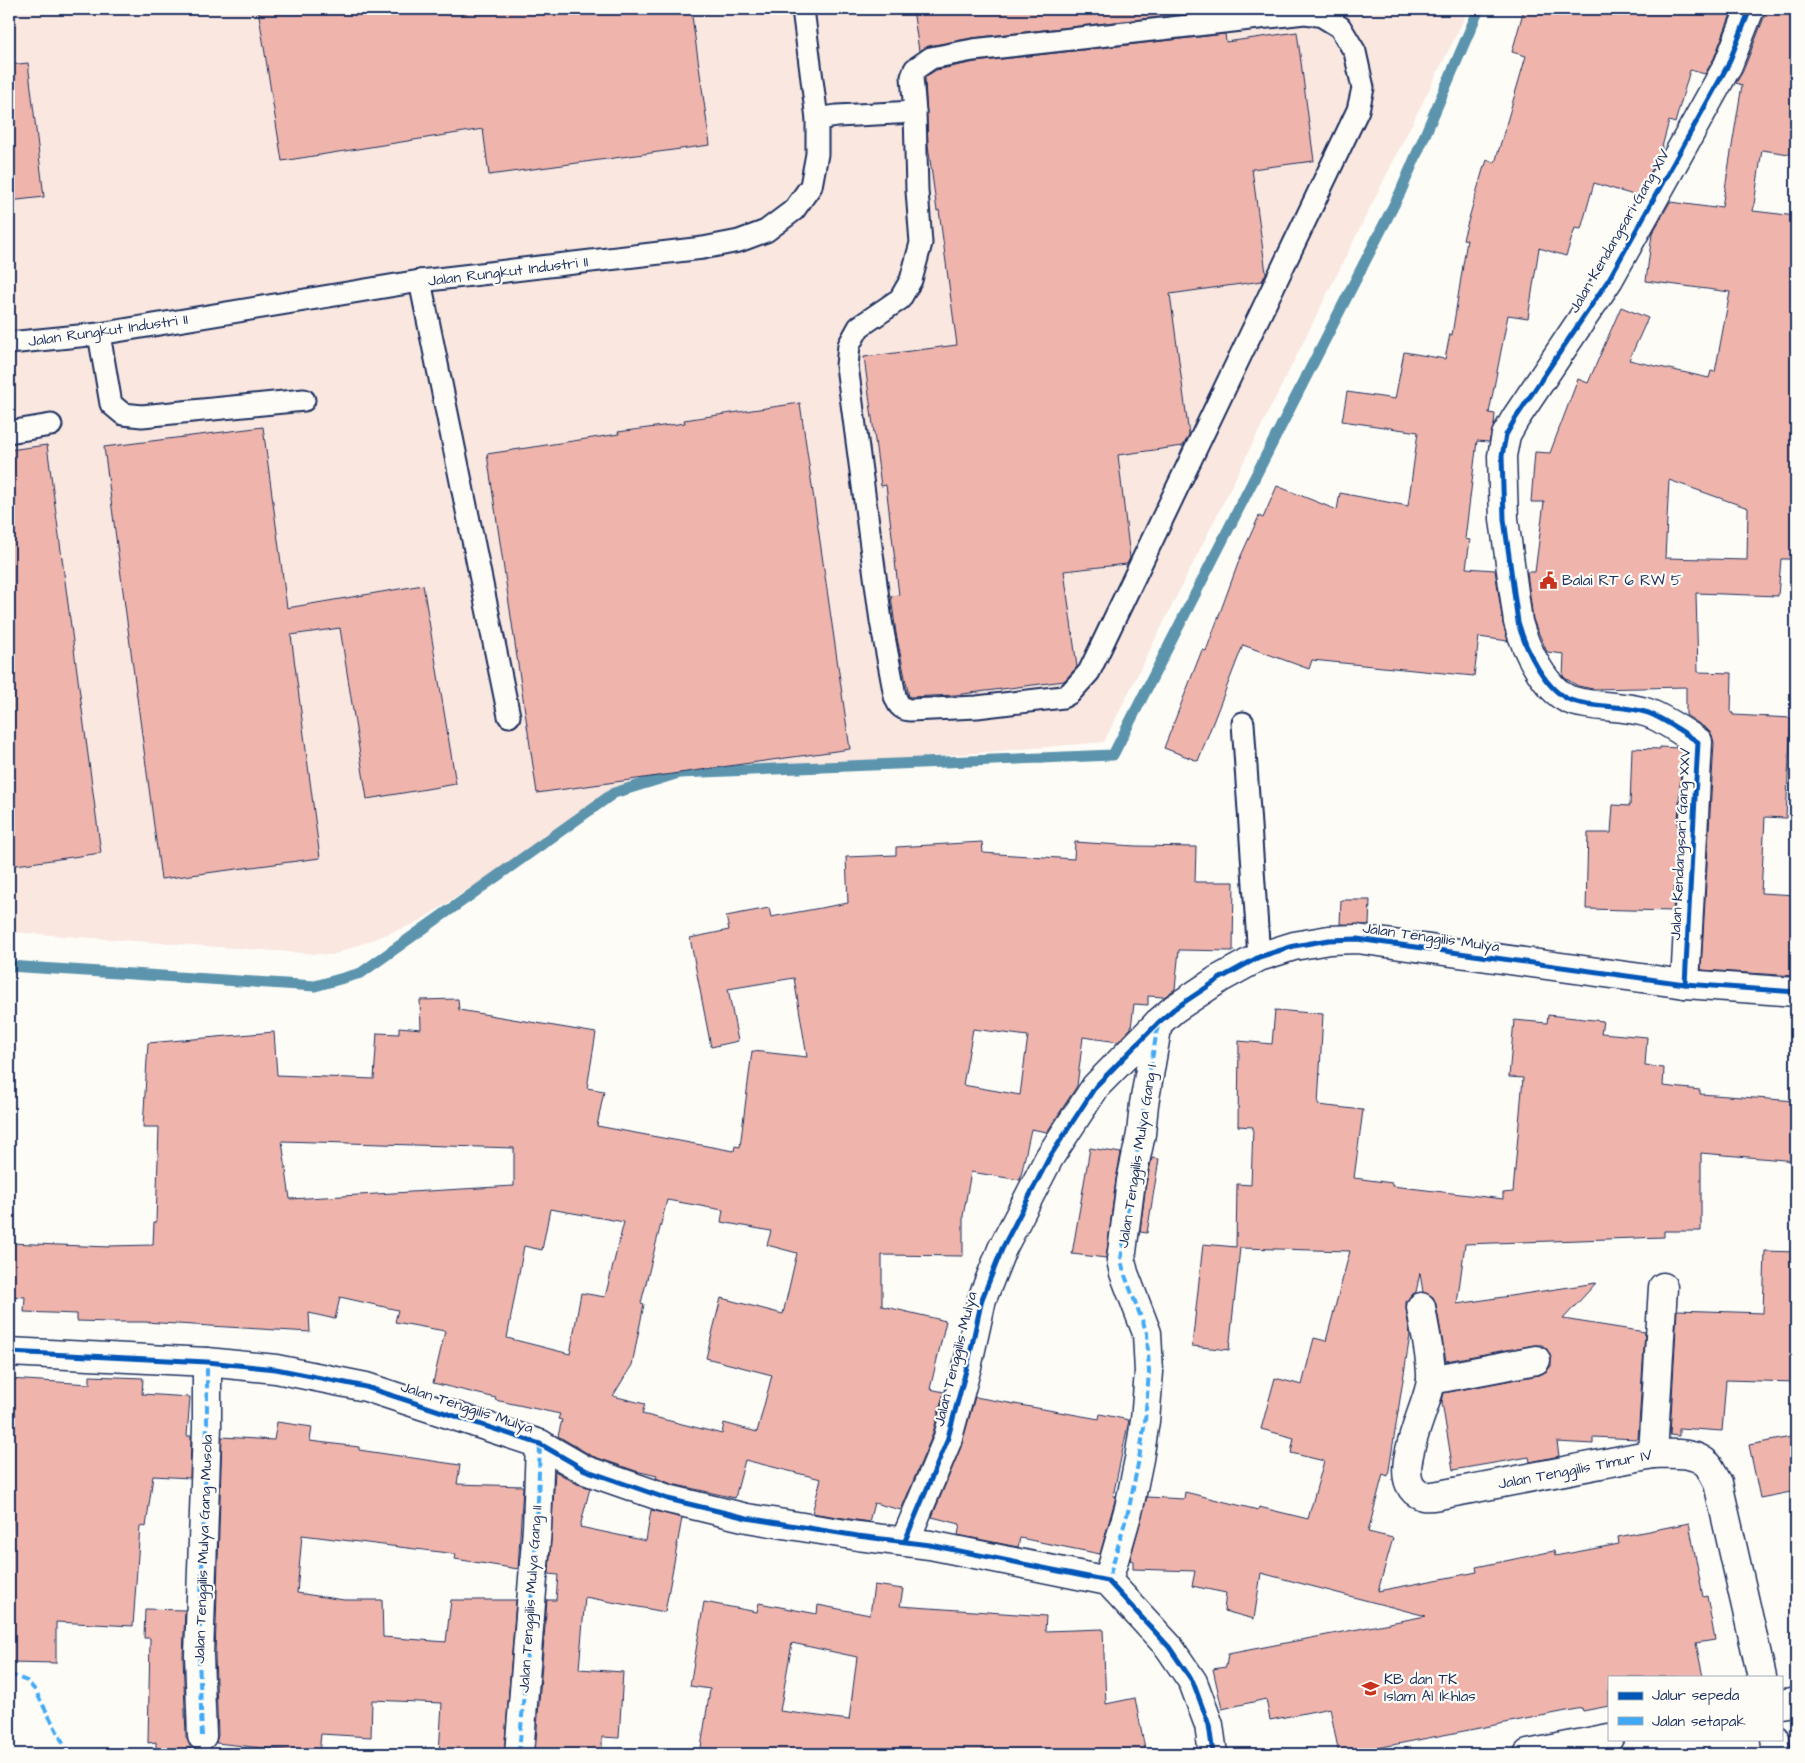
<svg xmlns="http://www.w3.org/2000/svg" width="1805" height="1763" font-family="'Architects Daughter',sans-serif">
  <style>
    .built { fill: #f9e7e0 }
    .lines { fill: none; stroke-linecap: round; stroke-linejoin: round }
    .stream { stroke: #5c94ad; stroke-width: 11 }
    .building { fill: #efb5ac; stroke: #1b2f5e; fill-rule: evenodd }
    .lane-casing { stroke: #1b2f5e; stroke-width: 25 }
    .street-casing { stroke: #1b2f5e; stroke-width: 31 }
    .lane { stroke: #fdfcf7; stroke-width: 21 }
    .street { stroke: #fdfcf7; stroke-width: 28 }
    .quiet { stroke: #3fa9f5; stroke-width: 4; stroke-dasharray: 8 4; stroke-linecap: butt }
    .cycleway-casing { stroke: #fdfcf7; stroke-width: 8 }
    .cycleway { stroke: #0057b8; stroke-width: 5 }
    .labels { text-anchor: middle; stroke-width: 4.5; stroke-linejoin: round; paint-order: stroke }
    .street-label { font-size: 15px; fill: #1b2f5e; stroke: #fdfcf7 }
    .poi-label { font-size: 15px; fill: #1b2f5e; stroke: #fdfcf7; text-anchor: start }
  </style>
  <rect width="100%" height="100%" fill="#fdfcf7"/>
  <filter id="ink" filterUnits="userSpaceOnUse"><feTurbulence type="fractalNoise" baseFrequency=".02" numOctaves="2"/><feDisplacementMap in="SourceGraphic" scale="10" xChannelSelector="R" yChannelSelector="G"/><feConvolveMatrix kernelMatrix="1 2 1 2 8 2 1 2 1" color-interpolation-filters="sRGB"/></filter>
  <g filter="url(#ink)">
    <path class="built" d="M9,9h1460l-365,733 -468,40 -220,141 -84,32 -323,-23z"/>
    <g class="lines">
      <path class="stream" d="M9,966l306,20 46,-13 253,-180 65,-20 434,-18 287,-562 79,-184"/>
    </g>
    <g class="building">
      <path d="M258,9h433l19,136 -221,30 -6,-46 -201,32z"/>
      <path d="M913,9h310v1l-251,28 -43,8 -10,5z"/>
      <path d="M1524,9h209l-19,49 -9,16 -15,-4 -15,53 -6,-2 -10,37 -22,38 -43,-13 -13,46 -6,-1 -9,28 -27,-8 -11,70 -20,-3 -19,98 6,1 -1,11 -5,17 -12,-1 -12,98 5,1 -4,28 29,2 8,54 5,17 -29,-4 -5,39 -162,-16 -3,9 -66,-24 -45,116 -34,-13 38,-98 4,1 34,-93 19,-42 4,2 14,-32 60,24 3,-17 68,13 10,-74 -76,-11 5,-29 48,7 9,-47 41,7 5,-25 2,1 15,-95 -4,-1 21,-73h1l2,-6 8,3 31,-107 -14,-4z"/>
      <path d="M1765,9h31v146l-34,-5 -9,61 43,5v343h-15l-3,37 -82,-3 2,79 34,1 -1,40h2v2l58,3 -5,100 -21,-1 -4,76 35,2v81l-95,-6 13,-227 -2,-8 -5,-6 -21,-14v-28l-93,2 -15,-3 -13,-8 -2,-2 1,-22 -17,-2 -11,-25 -3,-8 -6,-47h8l9,-70h-13l4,-50 15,1 28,-74 10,4 33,-76 27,11 -19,42 80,18 2,-7 4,1 15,-80 -84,-11 6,-47 18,-32 45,6v-2l7,1 20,-122 -6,-2 7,-12 22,-56zM1669,480l79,28 -1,52 -82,-2z"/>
      <path d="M1297,32l17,129 -62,8 14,104 -4,8 -92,13 19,141 -6,11 -65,9 12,103 -3,6 -63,7 13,96 -13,14 -109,14 -46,2 -13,-64 -5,-37 8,-1 -13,-110 -5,1 -17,-129 93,-12 -18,-135 -2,1 -9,-66 -3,-68 11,-7 39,-8 250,-28 1,8z"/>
      <path d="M28,63l16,134 -35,4v-136z"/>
      <path d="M800,403l50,346 -313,44 -50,-339 132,-20 -1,-2 67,-9 -1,-3z"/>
      <path d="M263,427l24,181 136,-23 33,199 -89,15 -27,-171 -49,7 29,223 -159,21 -57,-432z"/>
      <path d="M47,445l54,408 -92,13v-416z"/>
      <path d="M1660,747l18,1 4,2 -9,161 -87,-2 2,-76h23l2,-28 17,1 2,-58 28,1z"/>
      <path d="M982,842l1,11 91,6 1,-17 60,4 61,1 -1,35h39l-1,69 -54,-1 -4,39 -11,8 -16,-1v9l-14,-1 -3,24 -13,14 -35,-5 -6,49 -30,46 -16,-3 -11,51 -49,-8 -8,44v40l-81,-1v51l64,15 -16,68 14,3 -12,44 -31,74 -27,-7 -5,19 -57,-9 9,-34 -76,-19 -10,38 -63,-14 -16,-6 1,-2 -21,-5 -44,-15 -34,-20 4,-16 -4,-1 2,-5 -65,-14 1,-2 -63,-15 12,-52 -50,-9 3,-12 -58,-13 -5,22 -26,-6 1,19 -166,-10h-34l-33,-1v-7l-53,-2 1,-15 -16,-1v-53l100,4v-1l44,-1 1,-23h2l3,-95h-16l5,-84 126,-11 3,43 97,4 3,-46 22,1v-7l22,2 -1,-29 38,-1 1,11 137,23 -9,55 17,3 -7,35 137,25 1,-5 5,1 12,-96 55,6 -13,-79 -66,11 10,52 -27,6 -21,-109 39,-8 -3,-14 43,-8 2,9 77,-14 -2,-46 50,-2v-8zM973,1029l55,7 -8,59 -57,-10zM282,1141l232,7v38l-224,13zM667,1200l56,10 -2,12 50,9 -4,14 30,8 -14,61 -62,-16 -15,60 66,17 -15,57 -33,-9 -2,11 -80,-20 3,-10 -32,-8 19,-31 12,-61 -3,-1zM550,1209l74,13 -19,75 -24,-4 -11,61 -63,-16 17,-92 18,4z"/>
      <path d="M1341,900h29l-1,25 -29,-1z"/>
      <path d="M1275,1010l48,4 -5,91 45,5 -9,68 38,5v3l111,13v-6l10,-1 10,-114 -14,-1 5,-57 33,3 1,-8 55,6 -2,12 46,4 -2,29 19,2 -1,18 37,4v4l96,7v60l-95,-8v78h-37v6l-199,7 -8,60 139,-21 -33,36 82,13 -7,107 -45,-2v7l-36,-2 2,14 -29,6 -1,-5 -76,13 -11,-68 2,-9 95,-18 8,-4 4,-5v-8l-4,-9 -5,-4h-8l-88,16 -10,-57 -3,-7 -10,-5 -3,-19 -4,19 -5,3 -5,7v7l4,26 -22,141 -5,-2 -15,58 25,6 -15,53 99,-19 -1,-5 78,-16 1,5 64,-12 -1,-7 71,-14 14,74 4,-1 8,44 -19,3 7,34h-94v29l-26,5 -1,-3 -236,46h-7l-9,-46 -60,12 -4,-21 -44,10 -9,-40 13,-2 2,-13 198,-38 -165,-43 -7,46 -30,-8 2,-18 -34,-7 3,-15 -62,-2v-8l-3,-1 17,-63 37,2 1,-7 73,18 1,-3 49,12 16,-58 -33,-8 3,-15 -33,-9 14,-51 27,7 12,-47 12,3 24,-90 -110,-3 -11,102 -37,-4 11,-102 33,3 1,-63 14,1 2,-58 -15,-1 1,-85 33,3z"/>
      <path d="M1090,1148l31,5 -5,26 -10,79 -34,-4z"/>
      <path d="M1152,1158l7,1 -12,74 -7,-1 6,-48z"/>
      <path d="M1765,1251l31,1v130l-70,-2 -4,51 -43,-3v8l-9,-1 7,-125 86,3z"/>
      <path d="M90,1376l53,2 -1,16 48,3 -3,39h4l-1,42 -37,-2 -7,51 -6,-1 -7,100 -77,-4v41l-47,-1v-89l4,-58 -4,-1v-135l81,5z"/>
      <path d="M975,1397l124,22 1,-5 29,6 -16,76h3l-2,8 -14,50 -80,-16 -2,9 -60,-12 2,-11 -28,-7 29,-70z"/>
      <path d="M277,1422l35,5 -2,14 49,6v3l101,15 -3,19 66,2 -5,83 -63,-10 1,-5 -154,-19 -5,58 47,7h38l1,37 63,5 5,-42h65l-12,154h-65l3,-51 -70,-3 -1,37 -50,-3 -2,20 -103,-11 2,-8 -3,-80 7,-218 52,3z"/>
      <path d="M1796,1436v55l-36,7 -11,-53z"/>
      <path d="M555,1471l22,13 13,4 -10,39 66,14 5,-31 31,8 -17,94 -80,-15 -6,72 44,3 -4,66 -17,-1v17h-67l12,-154h9l2,-25 -9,-1z"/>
      <path d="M874,1585l29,4 -3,17 146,10 -1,15 58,-2 3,75 29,-6 11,56h-446l10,-65 -20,-3 14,-84 53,10 2,-9 58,11 1,-9 52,10zM792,1643l65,14 -8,63 -69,-9z"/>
      <path d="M145,1609l40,1 -2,46 3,81 4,9v8h-34v-12l-8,1 2,-105h-6z"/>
    </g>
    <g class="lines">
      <defs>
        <g id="lane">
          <path d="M1305,13l17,3 18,11 15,25 8,36 -5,22 -269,562 -19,21 -7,4 -86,10 -67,3c-10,-1 -12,-6 -15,-14l-14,-75 -34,-255 2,-21 10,-18 41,-28 11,-19 10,-37 -4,-52 -2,-79 -3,-35 3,-8 16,-11 42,-8z"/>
          <path d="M817,119l20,-3 78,-4"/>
          <path d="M420,281l89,435"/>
          <path d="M99,334l12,70 12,10 19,2 162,-16"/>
          <path d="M9,343l90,-9 321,-53 283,-33 36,-7 27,-10 28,-21 17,-24 6,-32v-35l-14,-110"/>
          <path d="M9,432l42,-7"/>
          <path d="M1243,723l16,234"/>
        </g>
        <g id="street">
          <path d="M1685,984l13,-242c-12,-8 -40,-27 -53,-30 -23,-7 -49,-4 -72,-11 -27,-8 -48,-53 -55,-79l-14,-103 -2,-63 4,-21 9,-16 94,-140 119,-214 22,-56"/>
          <path d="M1421,1307c3,21 11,52 10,73 -2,27 -47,103 -8,116 5,1 11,0 16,-1l214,-41c17,0 42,-3 55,11 4,5 6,12 10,18l44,194"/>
          <path d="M9,1352l198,10 69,7 90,18 174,57 45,26 83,29 79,19 111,18 72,9 178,36 61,66 24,35 16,43 4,29"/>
          <path d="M1431,1380l105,-20"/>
          <path d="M1653,1454l10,-167"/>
          <path d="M905,1541l42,-100 21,-78 14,-64 20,-50 47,-91 47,-72 62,-63 16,-14 45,-30 40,-22 35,-11 35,-6 28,-1 328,45 111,8"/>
          <path d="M1108,1581l21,-73 10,-49 6,-38 4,-49 -2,-39 -23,-60 -3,-13 10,-79 10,-47 3,-30 14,-81"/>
          <path d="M1781,1704l15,-3"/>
          <path d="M202,1736l-3,-81 8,-228v-65"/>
          <path d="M1775,1739l2,15"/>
          <path d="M519,1754l18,-226 3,-84"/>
          <path d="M1528,1754l81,-16"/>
        </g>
      </defs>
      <use href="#lane" class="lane-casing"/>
      <use href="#street" class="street-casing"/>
      <use href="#lane" class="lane"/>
      <use href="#street" class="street"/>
      <g class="quiet">
        <path d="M1103,1580l5,1 21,-73 10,-49 6,-38 4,-49 -2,-39 -23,-60 -3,-13 10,-79 10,-47 3,-30 14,-79"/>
        <path d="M9,1674l18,7 8,9 34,64"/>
        <path d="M202,1736l-3,-81 8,-228v-65"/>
        <path d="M519,1754l18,-226 3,-84"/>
      </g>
      <defs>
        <g id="cycleway">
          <path d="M1685,984l13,-242c-12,-8 -40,-27 -53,-30 -23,-7 -49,-4 -72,-11 -27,-8 -48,-53 -55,-79l-14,-103 -2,-63 4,-21 9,-16 94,-140 119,-214 22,-56"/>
          <path d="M9,1352l198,10 69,7 90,18 174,57 45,26 83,29 79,19 111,18 72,9 178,36 61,66 24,35 16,43 4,29"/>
          <path d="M905,1541l42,-100 21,-78 14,-64 20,-50 47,-91 47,-72 62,-63 16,-14 45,-30 40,-22 35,-11 35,-6 28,-1 328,45 111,8"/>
        </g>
      </defs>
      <use href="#cycleway" class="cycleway-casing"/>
      <use href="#cycleway" class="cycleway"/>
    </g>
  </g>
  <defs>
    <symbol id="civic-bare" viewBox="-9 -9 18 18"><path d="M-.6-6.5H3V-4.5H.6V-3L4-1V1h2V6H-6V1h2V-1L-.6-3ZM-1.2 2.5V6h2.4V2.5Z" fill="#c8321e" stroke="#fdfcf7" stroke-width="2.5" paint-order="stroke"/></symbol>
    <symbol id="school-bare" viewBox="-9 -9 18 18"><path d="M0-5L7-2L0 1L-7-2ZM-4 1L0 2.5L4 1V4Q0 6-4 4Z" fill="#c8321e" stroke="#fdfcf7" stroke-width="2.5" paint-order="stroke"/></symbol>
  </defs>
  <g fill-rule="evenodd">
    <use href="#civic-bare" x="1536" y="568" width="25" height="25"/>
    <use href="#school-bare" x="1358" y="1676" width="25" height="25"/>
  </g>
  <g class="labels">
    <g class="street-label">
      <text transform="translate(1619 231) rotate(-60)" y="5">Jalan Kendangsari Gang XIV</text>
      <text transform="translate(508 271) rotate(-7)" y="5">Jalan Rungkut Industri II</text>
      <text transform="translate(108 330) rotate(-8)" y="5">Jalan Rungkut Industri II</text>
      <text transform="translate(1680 844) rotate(-87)" y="5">Jalan Kendangsari Gang XXV</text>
      <text transform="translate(1431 937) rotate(8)" y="5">Jalan Tenggilis Mulya</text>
      <text transform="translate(1137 1156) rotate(-81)" y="5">Jalan Tenggilis Mulya Gang I</text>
      <text transform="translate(955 1359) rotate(-76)" y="5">Jalan Tenggilis Mulya</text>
      <text transform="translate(467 1407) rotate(18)" y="5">Jalan Tenggilis Mulya</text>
      <text transform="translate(1575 1469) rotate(-11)" y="5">Jalan Tenggilis Timur IV</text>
      <text transform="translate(203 1549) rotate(-88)" y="5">Jalan Tenggilis Mulya Gang Musola</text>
      <text transform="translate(530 1599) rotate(-86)" y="5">Jalan Tenggilis Mulya Gang II</text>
    </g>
    <g class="poi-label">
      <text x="1562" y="585">Balai RT 6 RW 5</text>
      <text x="1384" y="1684">KB dan TK<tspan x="1384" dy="17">Islam Al Ikhlas</tspan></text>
    </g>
  </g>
  <rect width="1805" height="1763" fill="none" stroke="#fdfcf7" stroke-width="30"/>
  <rect x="15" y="15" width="1775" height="1733" fill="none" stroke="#1b2f5e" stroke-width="2" filter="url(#ink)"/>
  <rect x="1608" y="1676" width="175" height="65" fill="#fdfcf7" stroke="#a3aaba"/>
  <rect x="1618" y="1692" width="25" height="8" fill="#0057b8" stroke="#a3aaba"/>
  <text x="1652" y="1700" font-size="15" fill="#1b2f5e">Jalur sepeda</text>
  <rect x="1618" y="1717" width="25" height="8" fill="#3fa9f5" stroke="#a3aaba"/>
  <text x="1652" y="1726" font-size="15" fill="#1b2f5e">Jalan setapak</text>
</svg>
